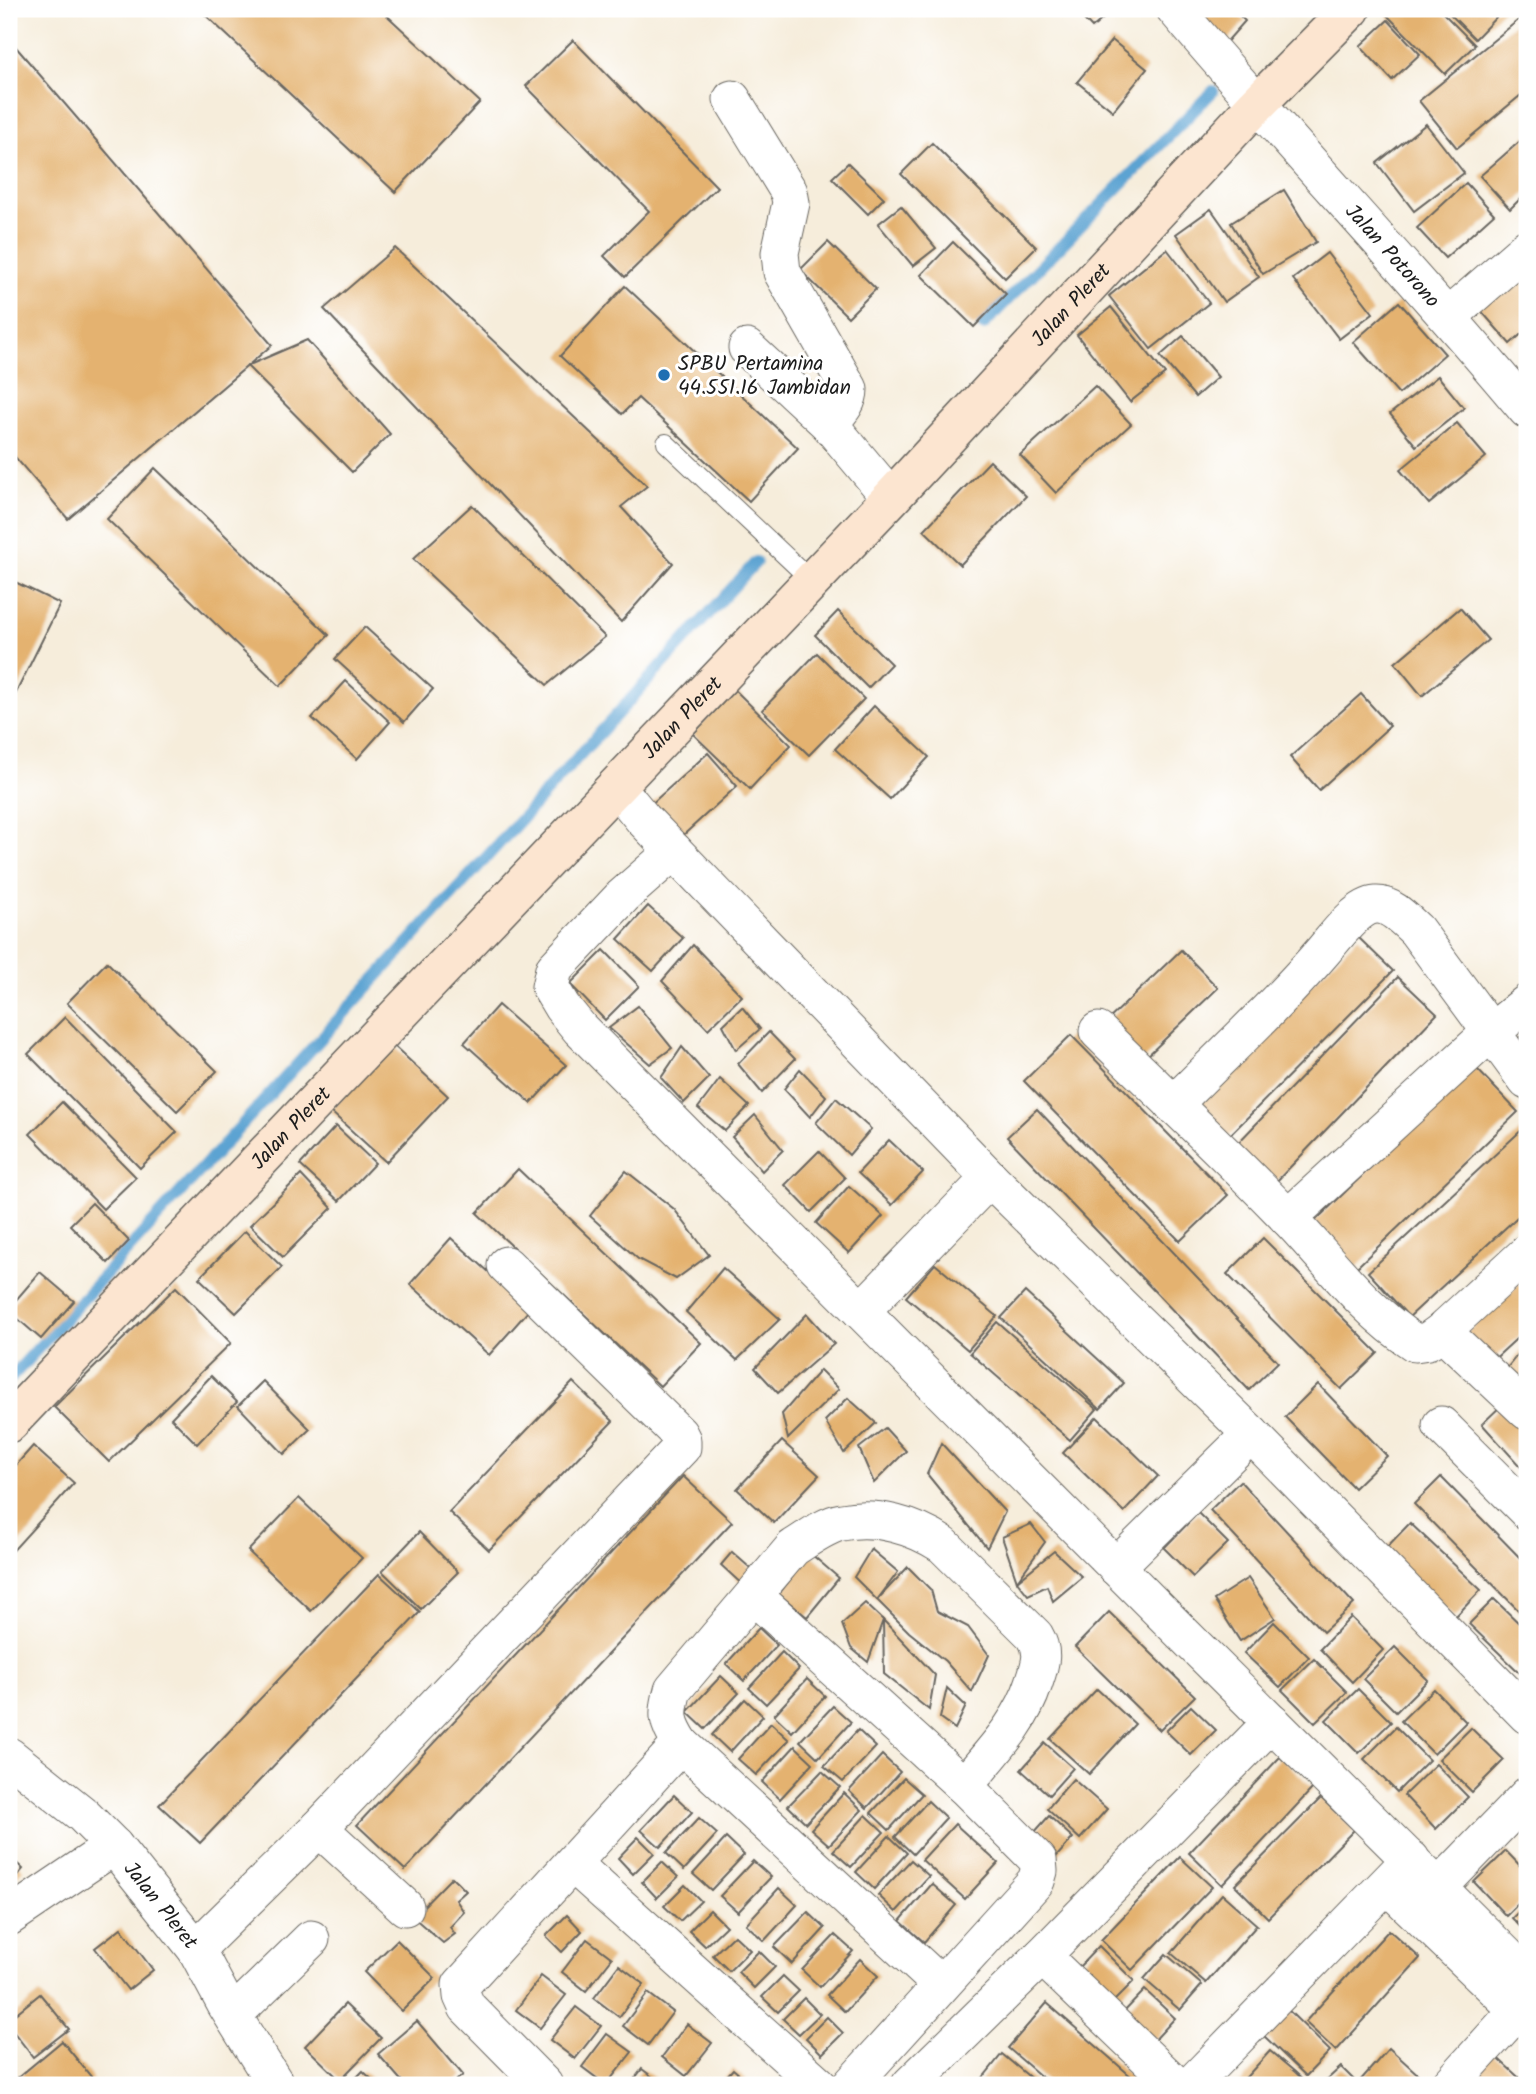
<svg xmlns="http://www.w3.org/2000/svg" width="1536" height="2094" font-family="Kalam,sans-serif">
  <style>
    .lines { fill: none; stroke-linecap: round; stroke-linejoin: round }
    .stream { stroke: #5ba3d2; stroke-width: 12 }
    .building { fill: #e4b26f }
    .lane-casing { stroke: #68655f; stroke-width: 20 }
    .street-casing { stroke: #68655f; stroke-width: 39 }
    .secondary-casing { stroke: #68655f; stroke-width: 41 }
    .lane { stroke: #fff; stroke-width: 18 }
    .street { stroke: #fff; stroke-width: 37 }
    .secondary { stroke: #fce5d0; stroke-width: 38 }
    .poi-dot { fill: #1f6fb2; stroke: #fff; stroke-width: 2.5 }
    .labels { text-anchor: middle; stroke-width: 6; stroke-linejoin: round; paint-order: stroke }
    .street-label { font-size: 21px; fill: #1c1c1c; stroke: #fff }
    .poi-label { font-size: 21px; fill: #1c1c1c; stroke: #fff; text-anchor: start }
  </style>
  <rect width="100%" height="100%" fill="#fff"/>
  <filter id="ink" filterUnits="userSpaceOnUse"><feTurbulence type="fractalNoise" baseFrequency=".0143" numOctaves="2"/><feDisplacementMap in="SourceGraphic" scale="14" xChannelSelector="R" yChannelSelector="G"/><feConvolveMatrix kernelMatrix="1 2 1 2 8 2 1 2 1" color-interpolation-filters="sRGB"/></filter>
  <filter id="wash" filterUnits="userSpaceOnUse"><feTurbulence type="fractalNoise" baseFrequency=".00686" numOctaves="4" result="noise"/><feDisplacementMap in="SourceGraphic" scale="28" xChannelSelector="R" yChannelSelector="G"/><feGaussianBlur stdDeviation="1.57" result="paint"/><feColorMatrix in="noise" values="0 0 0 0 0 0 0 0 0 0 0 0 0 0 0 0 0 1.4 0 .05"/><feComposite in="paint" operator="in"/></filter>
  <g filter="url(#wash)">
    <rect width="100%" height="100%" fill="#f6eddb"/>
    <g class="lines">
      <g class="stream">
        <path d="M983,325l230,-234"/>
        <path d="M9,1380l747,-818"/>
      </g>
    </g>
    <g id="blocks">
      <g class="building">
        <path d="M199,9h181l100,93 -85,90z"/>
        <path d="M1074,9h40l-22,19z"/>
        <path d="M1180,9h66l-6,7 5,5 -23,26z"/>
        <path d="M1381,9h58l36,36 -30,29z"/>
        <path d="M1452,9h52l-29,30 -26,-26z"/>
        <path d="M1527,13v77l-70,58 -38,-47z"/>
        <path d="M1388,20l32,34 -28,26 -32,-34z"/>
        <path d="M9,39l263,306 -204,174 -59,-69z"/>
        <path d="M573,40l144,147 -92,90 -21,-21 45,-45 -123,-125z"/>
        <path d="M1112,40l35,29 -34,42 -36,-29z"/>
        <path d="M1426,124l38,49 -50,38 -37,-48z"/>
        <path d="M1527,135v57l-17,17 -30,-33z"/>
        <path d="M932,143l104,104 -31,31 -104,-104z"/>
        <path d="M848,163l36,35 -16,16 -36,-36z"/>
        <path d="M1466,183l28,31 -49,44 -28,-30z"/>
        <path d="M1284,190l32,52 -53,32 -32,-51z"/>
        <path d="M901,206l35,42 -23,18 -35,-42z"/>
        <path d="M1211,209l48,68 -35,25 -48,-68z"/>
        <path d="M828,242l48,47 -28,28 -48,-47z"/>
        <path d="M953,242l53,52 -32,33 -53,-52z"/>
        <path d="M395,248l252,238 -26,21 52,56 -52,59 -297,-313z"/>
        <path d="M1167,249l42,54 -58,46 -42,-53z"/>
        <path d="M1327,253l46,60 -34,26 -46,-60z"/>
        <path d="M1527,263v66l-17,15 -33,-38z"/>
        <path d="M625,286l173,162 -49,53 -111,-103 -16,16 -62,-58z"/>
        <path d="M1399,302l46,52 -46,40 -46,-52z"/>
        <path d="M1111,307l54,67 -35,28 -53,-67z"/>
        <path d="M1183,336l35,41 -23,20 -35,-41z"/>
        <path d="M307,340l83,94 -38,38 -105,-106z"/>
        <path d="M1438,376l26,32 -48,38 -26,-32z"/>
        <path d="M1095,386l36,38 -75,69 -36,-38z"/>
        <path d="M1457,423l29,34 -57,47 -29,-34z"/>
        <path d="M990,461l36,35 -66,69 -36,-35z"/>
        <path d="M155,468l174,167 -49,51 -173,-167z"/>
        <path d="M472,505l133,132 -58,48 -134,-126z"/>
        <path d="M9,579l51,25 -51,103z"/>
        <path d="M1460,608l28,32 -66,56 -27,-33z"/>
        <path d="M838,611l53,53 -23,24 -53,-53z"/>
        <path d="M365,627l68,62 -29,33 -69,-63z"/>
        <path d="M817,653l47,46 -55,56 -47,-45z"/>
        <path d="M346,681l44,41 -33,37 -45,-41z"/>
        <path d="M735,690l56,55 -41,44 -57,-55z"/>
        <path d="M1361,694l29,32 -71,64 -29,-33z"/>
        <path d="M874,706l55,51 -39,42 -55,-50z"/>
        <path d="M708,753l29,33 -58,53 -30,-33z"/>
        <path d="M648,906l35,32 -30,33 -35,-32z"/>
        <path d="M1358,937l35,34 -167,168 -34,-34z"/>
        <path d="M693,945l49,51 -34,33 -46,-48z"/>
        <path d="M604,950l35,36 -34,34 -35,-36z"/>
        <path d="M1181,950l37,38 -77,74 -37,-38z"/>
        <path d="M107,962l110,109 -40,40 -110,-108z"/>
        <path d="M1398,977l39,37 -165,172 -39,-38z"/>
        <path d="M498,1005l68,60 -35,38 -67,-60z"/>
        <path d="M638,1006l34,42 -22,16 -41,-36z"/>
        <path d="M742,1007l18,22 -24,21 -13,-25z"/>
        <path d="M65,1017l112,115 -37,36 -112,-114z"/>
        <path d="M769,1032l26,27 -33,34 -24,-29z"/>
        <path d="M1527,1032v14l-7,-9z"/>
        <path d="M1071,1035l157,160 -48,46 -156,-160z"/>
        <path d="M392,1044l56,52 -62,66 -56,-51z"/>
        <path d="M682,1047l27,31 -25,25 -23,-25z"/>
        <path d="M1475,1067l43,45 -161,155 -43,-45z"/>
        <path d="M800,1069l26,27 -16,21 -26,-28z"/>
        <path d="M720,1079l29,27 -24,25 -27,-23z"/>
        <path d="M836,1098l35,31 -22,26 -33,-32z"/>
        <path d="M62,1102l74,75 -33,32 -73,-75z"/>
        <path d="M1037,1109l241,253 -29,28 -242,-253z"/>
        <path d="M755,1115l28,35 -21,21 -30,-34z"/>
        <path d="M1527,1125v83l-118,109 -41,-45z"/>
        <path d="M336,1126l39,37 -36,38 -39,-36z"/>
        <path d="M889,1140l34,32 -31,33 -34,-32z"/>
        <path d="M819,1151l26,27 -34,34 -26,-27z"/>
        <path d="M518,1169l183,174 -41,43 -183,-173z"/>
        <path d="M626,1171l48,38 35,46 -33,24 -38,-20 -48,-43z"/>
        <path d="M301,1175l31,33 -49,49 -33,-32z"/>
        <path d="M849,1186l34,30 -34,37 -33,-30z"/>
        <path d="M92,1203l37,38 -21,22 -38,-38z"/>
        <path d="M245,1231l37,36 -46,46 -37,-35z"/>
        <path d="M451,1238l79,71 -41,46 -79,-71z"/>
        <path d="M1263,1238l115,115 -37,36 -114,-115z"/>
        <path d="M935,1264l62,52 -29,34 -62,-53z"/>
        <path d="M723,1268l57,51 -43,41 -51,-48z"/>
        <path d="M40,1272l34,29 -33,38 -32,-28v-3z"/>
        <path d="M1521,1282l6,7v40l-38,35 -26,-28z"/>
        <path d="M176,1287l55,56 -122,119 -55,-55z"/>
        <path d="M1025,1292l99,91 -24,26 -99,-91z"/>
        <path d="M807,1314l27,30 -56,49 -23,-25z"/>
        <path d="M997,1322l100,87 -27,31 -100,-87z"/>
        <path d="M1527,1343v50l-24,-20z"/>
        <path d="M820,1370l19,19 -51,50 -6,-25z"/>
        <path d="M211,1376l26,26 -40,42 -26,-26z"/>
        <path d="M263,1381l47,48 -26,25 -46,-48z"/>
        <path d="M573,1382l40,39 -124,129 -40,-38z"/>
        <path d="M1318,1384l69,72 -33,32 -69,-71z"/>
        <path d="M848,1398l28,25 -32,30 -19,-32z"/>
        <path d="M1504,1403l23,26v45l-45,-50z"/>
        <path d="M1097,1417l61,59 -34,36 -61,-59z"/>
        <path d="M885,1428l21,23 -32,32 -15,-35z"/>
        <path d="M782,1441l37,34 -45,48 -37,-34z"/>
        <path d="M941,1443l64,69 -18,36 -60,-74z"/>
        <path d="M33,1446l41,37 -65,72v-82z"/>
        <path d="M683,1476l49,46 -327,348 -48,-45z"/>
        <path d="M1441,1477l86,88v54l-113,-115z"/>
        <path d="M1240,1481l114,123 -31,28 -113,-122z"/>
        <path d="M299,1498l63,60 -51,53 -63,-60z"/>
        <path d="M1198,1513l30,30 -35,34 -29,-29z"/>
        <path d="M1410,1523l71,67 -26,27 -71,-67z"/>
        <path d="M1031,1524l14,18 -28,39 -15,-44z"/>
        <path d="M419,1532l39,40 -37,37 -39,-38z"/>
        <path d="M871,1549l27,23 -21,28 -23,-23z"/>
        <path d="M1054,1551l28,26 -29,24 -6,-15 -19,9 -11,-14z"/>
        <path d="M732,1552l25,22 -12,13 -24,-22z"/>
        <path d="M811,1554l28,24 -32,39 -28,-23z"/>
        <path d="M908,1567l23,23 6,21 31,16 21,28 -17,37 -27,-31 -36,-29 -32,-32z"/>
        <path d="M379,1574l41,38 -220,231 -41,-38z"/>
        <path d="M1248,1578l27,40 -35,23 -26,-41z"/>
        <path d="M1494,1599l33,32v40l-4,5 -54,-52z"/>
        <path d="M865,1603l18,17 -15,42 -17,-14 -9,-24z"/>
        <path d="M1109,1612l86,84 -35,34 -85,-83z"/>
        <path d="M1351,1617l32,33 -31,32 -32,-33z"/>
        <path d="M883,1620l52,55 -6,35 -45,-36z"/>
        <path d="M1274,1622l35,35 -29,30 -36,-34z"/>
        <path d="M759,1628l18,17 -33,36 -18,-17z"/>
        <path d="M1395,1647l33,33 -32,32 -33,-33z"/>
        <path d="M782,1652l17,17 -33,35 -17,-16z"/>
        <path d="M1314,1659l33,33 -32,31 -33,-33z"/>
        <path d="M721,1676l18,17 -34,36 -18,-17z"/>
        <path d="M807,1679l18,17 -33,36 -18,-17z"/>
        <path d="M947,1688l19,18 -11,23 -15,-11z"/>
        <path d="M1097,1689l38,35 -46,50 -39,-35z"/>
        <path d="M1358,1689l33,33 -32,31 -33,-33z"/>
        <path d="M1434,1689l32,33 -32,32 -33,-33z"/>
        <path d="M745,1699l18,17 -33,36 -18,-17z"/>
        <path d="M833,1706l18,16 -33,36 -18,-17z"/>
        <path d="M1191,1706l25,24 -25,25 -25,-24z"/>
        <path d="M771,1723l18,17 -33,35 -18,-16z"/>
        <path d="M1396,1727l33,33 -32,32 -33,-33z"/>
        <path d="M1471,1728l33,32 -32,32 -33,-33z"/>
        <path d="M858,1730l18,17 -33,35 -19,-16z"/>
        <path d="M1045,1743l28,25 -24,27 -28,-25z"/>
        <path d="M795,1746l18,17 -33,36 -18,-17z"/>
        <path d="M882,1755l18,17 -33,36 -18,-17z"/>
        <path d="M1280,1757l33,31 -91,97 -33,-32z"/>
        <path d="M1436,1764l32,33 -32,32 -32,-34z"/>
        <path d="M822,1771l18,16 -34,36 -18,-17z"/>
        <path d="M904,1778l18,16 -33,36 -18,-17z"/>
        <path d="M1073,1779l34,30 -27,30 -33,-30z"/>
        <path d="M844,1793l18,17 -33,35 -18,-16z"/>
        <path d="M674,1795l18,17 -32,35 -19,-17z"/>
        <path d="M1321,1798l33,32 -86,88 -33,-33z"/>
        <path d="M928,1801l18,17 -33,36 -18,-17z"/>
        <path d="M866,1815l18,17 -33,35 -18,-16z"/>
        <path d="M1049,1816l24,22 -16,18 -24,-22z"/>
        <path d="M699,1818l18,16 -33,36 -18,-17z"/>
        <path d="M955,1824l43,39 -33,36 -43,-39z"/>
        <path d="M889,1836l18,17 -33,36 -18,-17z"/>
        <path d="M638,1837l16,16 -21,21 -15,-16z"/>
        <path d="M726,1838l18,17 -33,35 -18,-16z"/>
        <path d="M1506,1851l21,22v22l-21,21 -32,-34z"/>
        <path d="M9,1856l14,13 -14,17z"/>
        <path d="M1180,1857l32,30 -80,83 -31,-30z"/>
        <path d="M911,1860l18,16 -33,36 -18,-17z"/>
        <path d="M753,1861l18,16 -33,35 -18,-16z"/>
        <path d="M662,1862l16,15 -21,21 -15,-16z"/>
        <path d="M452,1877l14,14 -10,9 8,12 -14,15 5,7 -12,9 -30,-26z"/>
        <path d="M932,1884l24,21 -32,37 -24,-21z"/>
        <path d="M685,1885l16,16 -21,20 -16,-15z"/>
        <path d="M779,1888l18,17 -33,36 -18,-17z"/>
        <path d="M1222,1894l35,31 -51,58 -35,-30z"/>
        <path d="M1527,1904v30l-15,-16z"/>
        <path d="M710,1910l16,16 -21,20 -16,-15z"/>
        <path d="M808,1912l17,16 -33,36 -18,-17z"/>
        <path d="M567,1915l15,16 -20,21 -16,-16z"/>
        <path d="M121,1928l32,42 -25,20 -33,-42z"/>
        <path d="M1389,1930l31,28 -84,93 -31,-29z"/>
        <path d="M734,1935l16,15 -21,21 -16,-16z"/>
        <path d="M835,1935l18,16 -33,36 -18,-17z"/>
        <path d="M587,1939l25,19 -26,33 -24,-19z"/>
        <path d="M397,1940l38,38 -33,33 -38,-39z"/>
        <path d="M1099,1946l35,35 -23,23 -34,-35z"/>
        <path d="M759,1951l16,16 -21,21 -16,-16z"/>
        <path d="M1166,1954l36,31 -22,25 -36,-31z"/>
        <path d="M860,1959l18,17 -33,36 -18,-17z"/>
        <path d="M619,1965l25,19 -25,33 -25,-19z"/>
        <path d="M541,1976l25,19 -26,33 -24,-18z"/>
        <path d="M783,1976l16,15 -21,21 -16,-15z"/>
        <path d="M1145,1990l30,28 -24,26 -31,-28z"/>
        <path d="M648,1993l25,19 -25,33 -25,-19z"/>
        <path d="M40,1994l29,35 -36,28 -24,-31v-7z"/>
        <path d="M804,1998l16,16 -21,20 -16,-15z"/>
        <path d="M1047,2003l94,82h-90l-43,-37z"/>
        <path d="M345,2004l36,34 -41,42 -35,-34z"/>
        <path d="M576,2007l25,19 -26,33 -25,-19z"/>
        <path d="M1288,2010l42,41 -24,25 -42,-40z"/>
        <path d="M827,2017l16,16 -21,21 -16,-16z"/>
        <path d="M417,2021l46,54 -12,10h-46l-27,-31z"/>
        <path d="M687,2024l25,19 -26,33 -24,-19z"/>
        <path d="M607,2034l25,18 -26,33 -24,-18z"/>
        <path d="M62,2041l31,38 -8,6h-76z"/>
        <path d="M1389,2048l32,29 -7,8h-53l-3,-2z"/>
        <path d="M1270,2051l25,21 14,13h-70z"/>
        <path d="M1491,2052l36,33h-66z"/>
        <path d="M1002,2054l37,31 -61,-1z"/>
        <path d="M1341,2067l18,18h-38z"/>
        <path d="M642,2069l21,16h-33z"/>
        <path d="M733,2069l19,16h-33z"/>
        <path d="M363,2071l15,14h-29z"/>
        <path d="M203,2078l6,7h-15z"/>
      </g>
    </g>
  </g>
  <g filter="url(#ink)">
    <use href="#blocks" fill-opacity="0" stroke="#68655f" stroke-width="2"/>
    <g class="lines">
      <defs>
        <path id="lane" d="M666,443l146,138"/>
        <g id="street">
          <path id="s1" d="M1175,9c115,136 238,264 352,401"/>
          <path d="M732,99l57,93 2,11 -11,50 2,19 67,117c0,15 -11,24 -20,35"/>
          <path d="M1449,316l78,-68"/>
          <path d="M747,348l82,76 62,74"/>
          <path d="M616,786l27,33 347,359 261,256 276,281"/>
          <path d="M674,851l-51,45 -69,73 -4,18 12,20 18,22 605,607 342,340"/>
          <path d="M1098,1031c64,63 130,124 191,188 40,42 77,93 126,124l13,-2 14,-10 85,-78"/>
          <path d="M1173,1105c50,-51 104,-100 151,-155 11,-13 34,-44 52,-45 15,-1 30,16 40,25l111,151"/>
          <path d="M1288,1218l202,-185 37,-30"/>
          <path d="M861,1311l129,-133"/>
          <path d="M1442,1331l85,80"/>
          <path d="M1441,1425l86,86"/>
          <path d="M1116,1567l135,-133"/>
          <path d="M754,1596l210,190 74,74 1,11 -3,10 -185,204"/>
          <path id="s2" d="M9,1756l73,58 32,32 82,103 30,56 50,80"/>
          <path d="M319,1828l86,79"/>
          <path d="M573,1864l246,221"/>
          <path d="M1387,1885l140,134"/>
          <path d="M1438,1888l89,-92"/>
          <path d="M9,1917l105,-71"/>
          <path d="M196,1949l123,-121 363,-381v-7l-3,-6 -173,-169"/>
          <path d="M1042,1956l134,129"/>
          <path d="M941,1985l-260,-241c-14,-22 -15,-29 -8,-54l120,-142c15,-9 32,-23 49,-26 35,-7 72,4 101,23l92,91c10,17 5,29 -1,47 -13,41 -43,70 -70,103"/>
          <path d="M233,2015l78,-76"/>
          <path d="M544,2085l-77,-78 -5,-11 -1,-11 220,-241"/>
          <path d="M910,2085l132,-129 230,-234"/>
          <path d="M1191,2085l220,-226"/>
          <path d="M1450,2085l68,-75"/>
        </g>
        <g id="secondary">
          <path id="s3" d="M9,1423l882,-925 365,-393 95,-96"/>
        </g>
      </defs>
      <use href="#lane" class="lane-casing"/>
      <use href="#street" class="street-casing"/>
      <use href="#secondary" class="secondary-casing"/>
      <use href="#lane" class="lane"/>
      <use href="#street" class="street"/>
      <use href="#secondary" class="secondary"/>
    </g>
  </g>
  <circle class="poi-dot" cx="664" cy="375" r="7"/>
  <g class="labels">
    <g class="street-label">
      <text dy="7" stroke="none"><textPath href="#s1" startOffset="329">Jalan Potorono</textPath></text>
      <text dy="7" stroke="none"><textPath href="#s3" startOffset="1542">Jalan Pleret</textPath></text>
      <text dy="7" stroke="none"><textPath href="#s3" startOffset="975">Jalan Pleret</textPath></text>
      <text dy="7" stroke="none"><textPath href="#s3" startOffset="408">Jalan Pleret</textPath></text>
      <text dy="7" stroke="none"><textPath href="#s2" startOffset="214">Jalan Pleret</textPath></text>
    </g>
    <g class="poi-label">
      <text x="678" y="370">SPBU Pertamina<tspan x="678" dy="24">44.551.16 Jambidan</tspan></text>
    </g>
  </g>
  <rect width="1536" height="2094" fill="none" stroke="#fff" stroke-width="35"/>
</svg>
